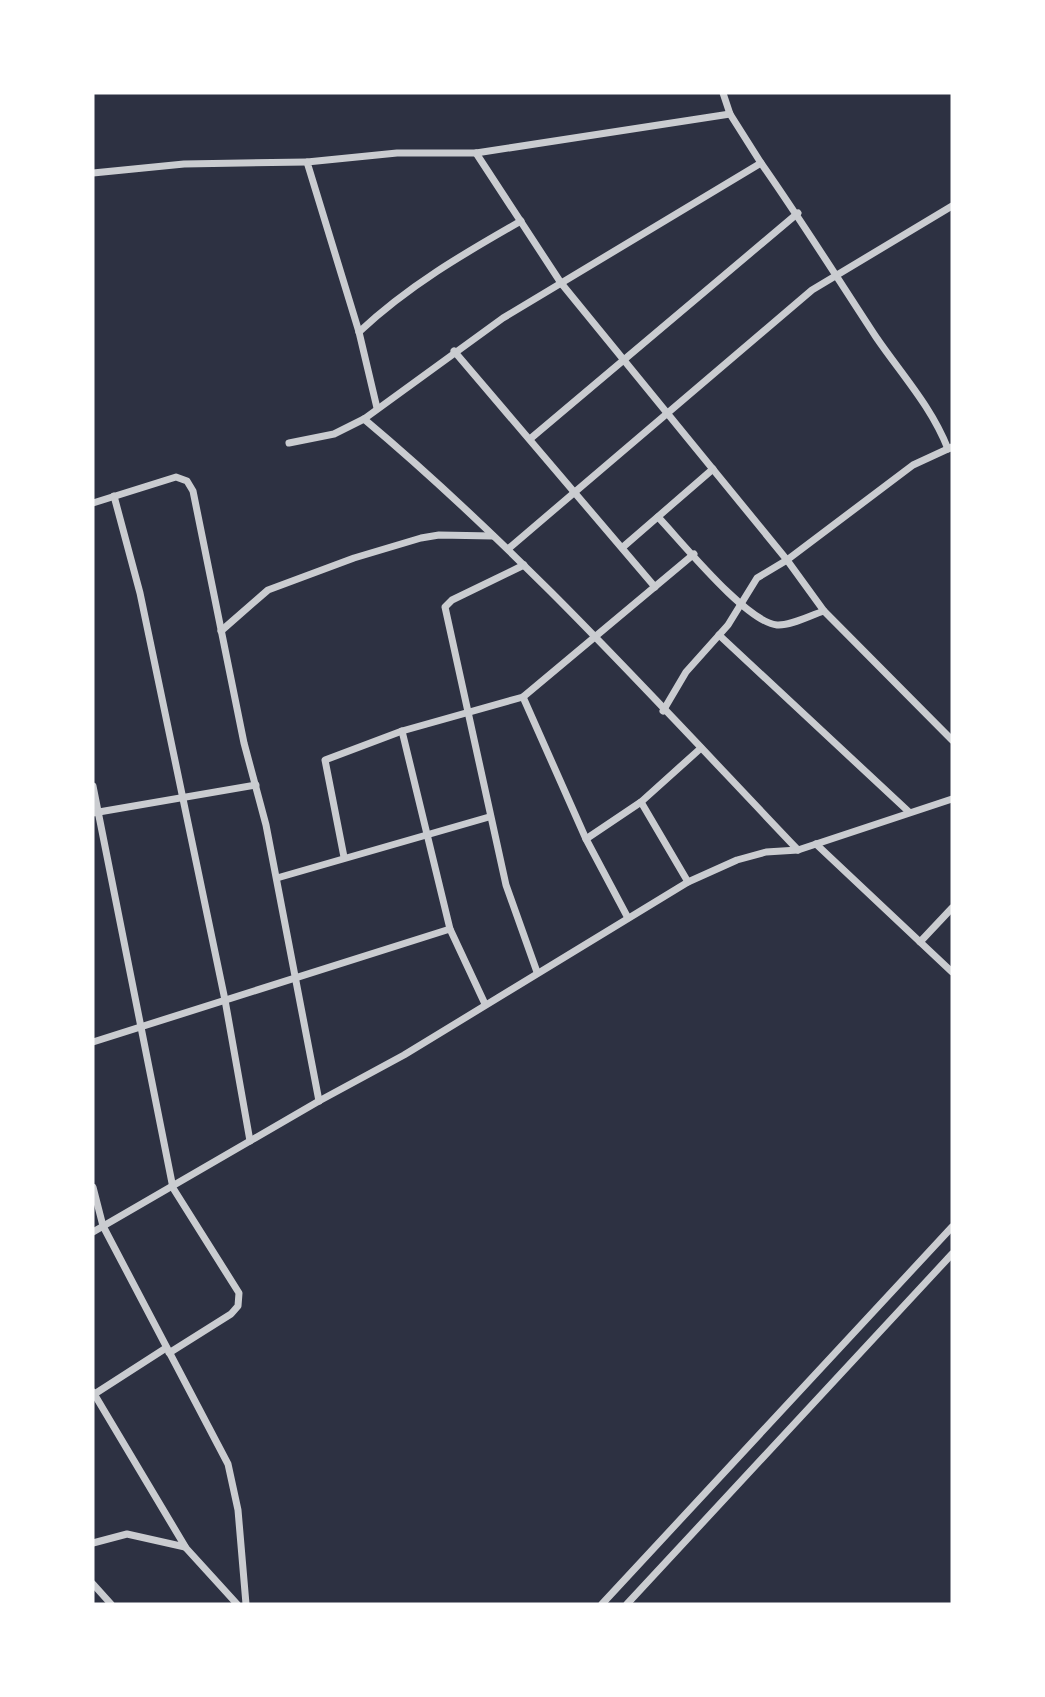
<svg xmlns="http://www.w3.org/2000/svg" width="1045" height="1697" font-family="'DM Sans',sans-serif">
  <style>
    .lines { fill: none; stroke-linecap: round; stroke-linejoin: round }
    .minor { stroke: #caccd0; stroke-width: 7 }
  </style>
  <rect width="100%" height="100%" fill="#2d3142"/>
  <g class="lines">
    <g class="minor">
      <path d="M723,93l7,21 31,49"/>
      <path d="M476,153l85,130 226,277 -30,18 -29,47 -42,47 -23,39"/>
      <path d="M93,173l91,-9 123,-2"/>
      <path d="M359,332c49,-46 104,-78 162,-111"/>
      <path d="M454,351l201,236"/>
      <path d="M377,408l-18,-76 -52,-170 90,-9h79l254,-39"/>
      <path d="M364,419c156,131 293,283 434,431"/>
      <path d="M530,439l268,-226"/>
      <path d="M289,443l45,-9 30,-15 139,-101 258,-155c40,57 77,116 115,174 26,38 55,69 72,112"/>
      <path d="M952,447l-39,18 -126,95 37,51 128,129"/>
      <path d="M114,496l26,97 85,407 25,141"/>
      <path d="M93,503l83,-26 11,4 6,10 51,252 22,82 53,276"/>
      <path d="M658,517c23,24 88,105 119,108 14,1 34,-10 47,-14"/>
      <path d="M623,547l90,-78"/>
      <path d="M508,549l304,-259 140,-84"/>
      <path d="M524,565l-72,35 -7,7 61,278 31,87"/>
      <path d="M221,631l47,-41 86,-32 67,-20 18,-3 54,1"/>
      <path d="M719,635l190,177"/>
      <path d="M523,697l63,142 42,79"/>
      <path d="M402,731l48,198 35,75"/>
      <path d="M93,786l80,402 66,105 -1,13 -7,8 -62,39"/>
      <path d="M641,802l47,80"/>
      <path d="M93,813l163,-28"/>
      <path d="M586,839l55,-37 60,-54"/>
      <path d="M816,844l136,128"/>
      <path d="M344,857l-19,-97 77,-29 121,-34 171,-143"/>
      <path d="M277,878l212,-61"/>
      <path d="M920,942l32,-34"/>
      <path d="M93,1042l357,-113"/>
      <path d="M93,1187l10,39 125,238 10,46 8,94"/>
      <path d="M93,1232l226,-131 85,-46 284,-173 49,-22 29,-8 32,-2 154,-51"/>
      <path d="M93,1392l93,156 51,56"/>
      <path d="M93,1395l73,-47"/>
      <path d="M93,1543l34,-9 58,13"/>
      <path d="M93,1584l18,20"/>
      <path d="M602,1604l350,-377"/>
      <path d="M627,1604l325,-350"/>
    </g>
  </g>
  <rect width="1045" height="1697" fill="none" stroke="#ffffff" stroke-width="189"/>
</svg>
